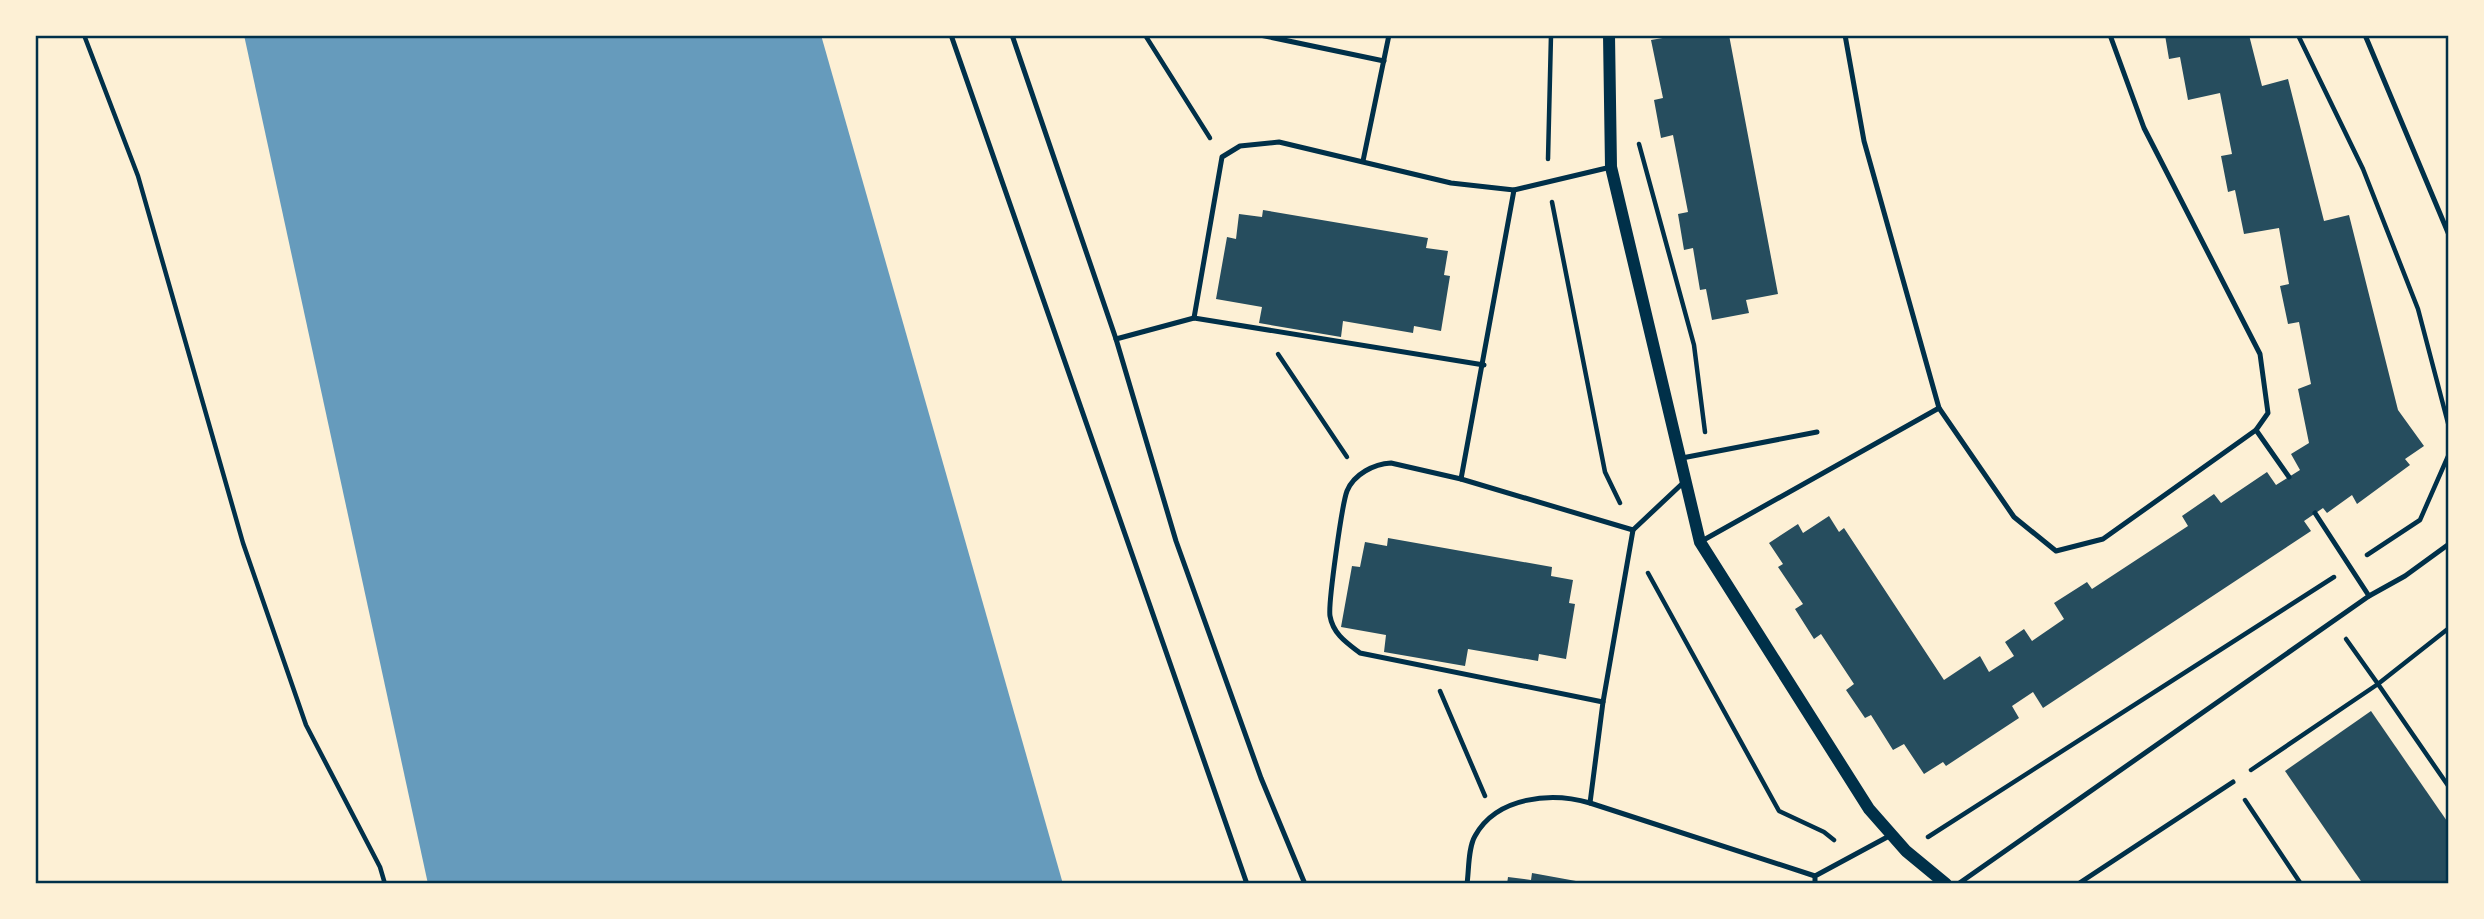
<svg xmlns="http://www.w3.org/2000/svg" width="2484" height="919" font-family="Lato,sans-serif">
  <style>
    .water { fill: #669bbc }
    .building { fill: #264d5e }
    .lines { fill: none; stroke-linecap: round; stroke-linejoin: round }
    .path { stroke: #003049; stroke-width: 4.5 }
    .service { stroke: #003049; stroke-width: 5 }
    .tertiary { stroke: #003049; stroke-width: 12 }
    .neatline { fill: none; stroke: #003049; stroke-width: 2.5 }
  </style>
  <rect width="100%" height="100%" fill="#fdf0d5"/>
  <path class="water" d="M244,35h577l242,849h-635z"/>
  <g class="building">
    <path d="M1680,35h49l49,259 -32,6 3,13 -37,7 -6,-31 -6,1 -7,-42 -9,2 -6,-36 10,-2 -15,-77 -12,3 -7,-38 9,-2 -12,-58z"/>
    <path d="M2165,35h84l13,51 26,-7 36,142 25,-6 49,195 26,36 -19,13 5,6 -53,39 -5,-9 -25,18 -4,-5 -19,13 7,10 -268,177 -10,-16 -21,14 7,12 -73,48 -3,-4 -19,12 -20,-30 -11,6 -22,-35 -6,3 -19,-28 8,-6 -33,-50 -7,5 -19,-30 8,-5 -25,-37 5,-3 -14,-21 29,-19 5,9 26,-17 10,16 5,-4 100,152 36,-24 9,16 25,-16 -9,-14 19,-13 8,12 32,-22 -10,-16 33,-21 5,7 96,-63 -6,-10 32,-22 7,9 46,-31 9,13 24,-15 -9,-16 18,-11 -11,-54 13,-5 -12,-62 -11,2 -8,-38 9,-2 -10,-56 -35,6 -9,-44 -7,2 -7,-36 11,-2 -12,-61 -32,7 -8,-43 -11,2z"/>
    <path d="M1263,210l165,28 -2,10 22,3 -4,24 6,1 -9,55 -27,-5 -1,7 -70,-12 -2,16 -82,-14 3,-16 -46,-8 11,-62 9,2 3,-25 23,3z"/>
    <path d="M1388,538l164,29 -1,9 22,4 -4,23 6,1 -9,55 -27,-5 -1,7 -70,-12 -3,17 -81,-14 2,-17 -45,-8 11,-61 8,1 5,-25 22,4z"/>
    <path d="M2371,711l78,113v60h-86l-78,-113z"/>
    <path d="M1532,873l55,10v1h-80l1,-7 23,3z"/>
  </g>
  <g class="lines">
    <g class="path">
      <path d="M84,35l54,141 105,367 63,182 74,142 5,17"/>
      <path d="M1145,35l65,103"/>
      <path d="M2298,35l65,134 55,140 31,118"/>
      <path d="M1639,144l55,201 11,87"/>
      <path d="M1548,159l3,-124"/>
      <path d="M1552,202l53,270 15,31"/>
      <path d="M1278,354l69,103"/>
      <path d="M2367,555l53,-35 29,-66"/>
      <path d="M1648,573l131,238 45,21 10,8"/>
      <path d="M2346,639l32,45 71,-56"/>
      <path d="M1440,691l45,105"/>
      <path d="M2251,770l127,-86 71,103"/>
      <path d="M2245,800l56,84"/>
      <path d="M1928,837l406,-260"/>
    </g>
    <g class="service">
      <path d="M951,35l296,849"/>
      <path d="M1012,35l104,304 60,202 85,237 44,106"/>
      <path d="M1260,35l124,26"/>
      <path d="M1845,35l19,106 75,267 75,109 42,34 47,-12 153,-109 12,-17 -8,-59 -116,-226 -34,-93"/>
      <path d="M2365,35l84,200"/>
      <path d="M1363,161l26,-126"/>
      <path d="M1514,190l-53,289 172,51 51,-48"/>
      <path d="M1194,318l28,-161 18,-11 39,-4 172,41 63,7 97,-23"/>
      <path d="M1116,339l78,-21 290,47"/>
      <path d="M2256,430l33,47"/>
      <path d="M1682,458l135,-26"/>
      <path d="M1461,479l-70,-16c-17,1 -37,11 -44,28 -5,13 -19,113 -17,125 3,18 17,27 30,37l243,49"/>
      <path d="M2315,513l54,83 36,-20 44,-32"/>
      <path d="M1700,542l239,-134"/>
      <path d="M1590,803l225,73"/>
      <path d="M1467,884c2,-14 1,-36 8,-48 22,-40 77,-44 115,-33l13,-101 30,-172"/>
      <path d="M1815,884v-8l76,-41"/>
      <path d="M1958,884l411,-288"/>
      <path d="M2078,884l155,-102"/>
    </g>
    <path class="tertiary" d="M1609,35l2,132 89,375 169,267 37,42 40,33"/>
  </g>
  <rect width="2484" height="919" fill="none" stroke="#fdf0d5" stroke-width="74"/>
  <rect x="37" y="37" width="2410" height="845" class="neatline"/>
</svg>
